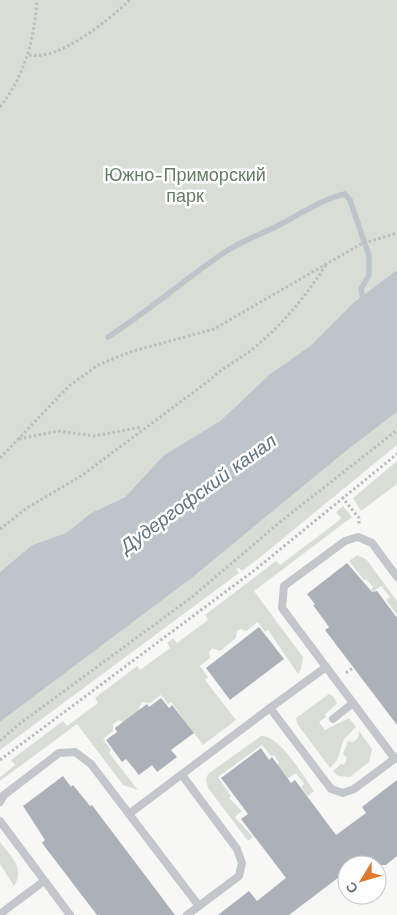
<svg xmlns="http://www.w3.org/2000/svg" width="397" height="915" font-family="'Work Sans',sans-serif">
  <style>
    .green { fill: #d8ded6 }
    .water { fill: #bdc5cb }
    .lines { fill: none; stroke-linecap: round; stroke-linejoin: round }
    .stream { stroke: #bdc5cb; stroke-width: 5.5 }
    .building { fill: #acb1b9 }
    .path { stroke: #bdbec1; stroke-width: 3; stroke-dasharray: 2.5 2.5; stroke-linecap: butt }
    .lane { stroke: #c3c6ca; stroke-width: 8 }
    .labels { text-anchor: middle; stroke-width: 5; stroke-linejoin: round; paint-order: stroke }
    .park-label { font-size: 18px; fill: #667c66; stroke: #fff }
    .water-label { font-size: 19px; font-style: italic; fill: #637380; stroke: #fff }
  </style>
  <rect width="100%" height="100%" fill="#f7f8f5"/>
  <g class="green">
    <path d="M0,0h397v270l-43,32 -44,44 -40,28 -50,47 -56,34 -39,42 -34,16 -25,20 -34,12 -32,27z"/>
    <path d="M397,412v33l-139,114 -16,12 -3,-3 -3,1 3,4 -239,177v-28l193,-145 153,-126z"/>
    <path d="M397,461v23l-36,27 -8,-13z"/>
    <path d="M343,506l9,11 -98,74 49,66 -2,12 -3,5 -30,-44 -3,2 -7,-10 -12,9 -5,-2 -4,2 -1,7 -16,13 -8,-3 -3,4 1,6 -10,8 8,11 -3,3 31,40 -33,25 -32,-43 -3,2 -7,-9 -11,8 -8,-1 -3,6 1,3 -16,12 -5,-3 -6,4v7l-10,8 8,11 -2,3 29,37 -15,-5 -46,-61 -77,57v-4l15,-12 -4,-5 52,-39 4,5 31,-23 -3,-5 42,-32 3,4 30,-22 -3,-5 6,-5 4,5 31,-23 -3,-5 71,-54 4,4 57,-43 4,-4 -5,-6z"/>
    <path d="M357,555l9,4 31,42v14l-11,-15 4,-3 -9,-11 -8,6 -2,-2 2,-3 -7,-8 -2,1 -15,-19z"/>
    <path d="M329,694l5,3 3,7 -12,10 1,3 -7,5 6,8 24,-12 7,9 -12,12 -7,21 -7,8 -32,-43 -2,-7z"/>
    <path d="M359,731l13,18 -3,13 -19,15 -12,-1 -5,-5 8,-7 3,1 3,-7 -4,-4 5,-13 5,1 5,-4z"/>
    <path d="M261,736c19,-1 42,40 53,55l-6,5 -7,-9 3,-3 -8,-11 -9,6 -10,-14 2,-2 -5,-8 -3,1 -9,-11 -44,32 13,19 -2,2 13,13 -7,6 18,20 -5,4 -40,-53 -2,-9 2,-5z"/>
    <path d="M0,842c10,13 26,27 14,44l-14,-22z"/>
  </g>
  <path class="water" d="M397,270v142l-51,39 -153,126 -193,145v-150l32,-27 34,-12 25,-20 34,-16 39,-42 56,-34 50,-47 40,-28 44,-44z"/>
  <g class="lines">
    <path class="stream" d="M108,337c41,-26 77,-58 117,-85 18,-12 40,-19 58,-29 21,-11 39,-24 62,-29l5,6 19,56v19l-8,14 1,6"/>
  </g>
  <g class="building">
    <path d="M347,563l25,29 5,-1 20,27v107l-72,-95 4,-3 -16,-22 2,-1 -8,-10z"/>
    <path d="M259,627l25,32 -54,41 -24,-32z"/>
    <path d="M161,698l8,10 3,-3 22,28 -23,17 6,7 -20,15 -5,-7 -13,10 -13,-16 -4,3 -16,-22 11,-8 -2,-4 32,-24 2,3z"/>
    <path d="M261,748l8,12 3,-3 19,26 4,-3 41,55 30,-22 -4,-6 35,-27v76l-11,9h-39v6l-58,44h-71l31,-24 8,10 29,-23 -45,-59 7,-5 -27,-36z"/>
    <path d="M63,776l8,11 2,-2 17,21 2,-1 83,110h-78l-55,-72 3,-3 -22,-34z"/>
  </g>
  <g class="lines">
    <g class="path">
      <path d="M29,55c31,6 79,-35 101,-55"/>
      <path d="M0,107c25,-32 34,-67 37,-107"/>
      <path d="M19,439l39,-8 36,5 48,-9"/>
      <path d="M0,458l69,-72 29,-21 32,-13 84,-23 147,-85 36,-11"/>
      <path d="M342,497l17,21v8"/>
      <path d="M0,529l27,-21 54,-32 129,-96c13,-13 29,-20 44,-32 29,-24 53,-53 73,-85"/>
      <path d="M346,673l8,-6"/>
      <path d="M0,741l18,-16 174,-128 88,-75 117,-92"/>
      <path d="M0,760l256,-191 141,-115"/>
    </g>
    <g class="lane">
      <path d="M270,708l56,-41"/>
      <path d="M333,719l20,-16"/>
      <path d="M395,759l-113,-151 2,-22 61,-45 13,-4 14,6 25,34"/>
      <path d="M182,775l55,74 5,14 -3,13 -52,39"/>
      <path d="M0,802l4,-7 55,-42 16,-1 16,12 108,142"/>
      <path d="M129,814l141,-106 61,81 12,4 11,-4 43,-32"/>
      <path d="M0,821l70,94"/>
      <path d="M0,914l44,-33"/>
    </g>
  </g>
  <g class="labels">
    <g class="park-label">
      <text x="185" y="181">Южно-Приморский<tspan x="185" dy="21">парк</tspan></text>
    </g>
    <g class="water-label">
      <text transform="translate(198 493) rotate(-36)" y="7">Дудергофский канал</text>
    </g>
  </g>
  <g transform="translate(362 880) rotate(233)"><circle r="24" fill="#ffffff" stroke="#c3c7ce"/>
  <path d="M0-4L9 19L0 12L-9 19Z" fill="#dd7a2f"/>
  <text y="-8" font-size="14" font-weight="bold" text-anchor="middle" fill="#687285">С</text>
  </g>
</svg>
